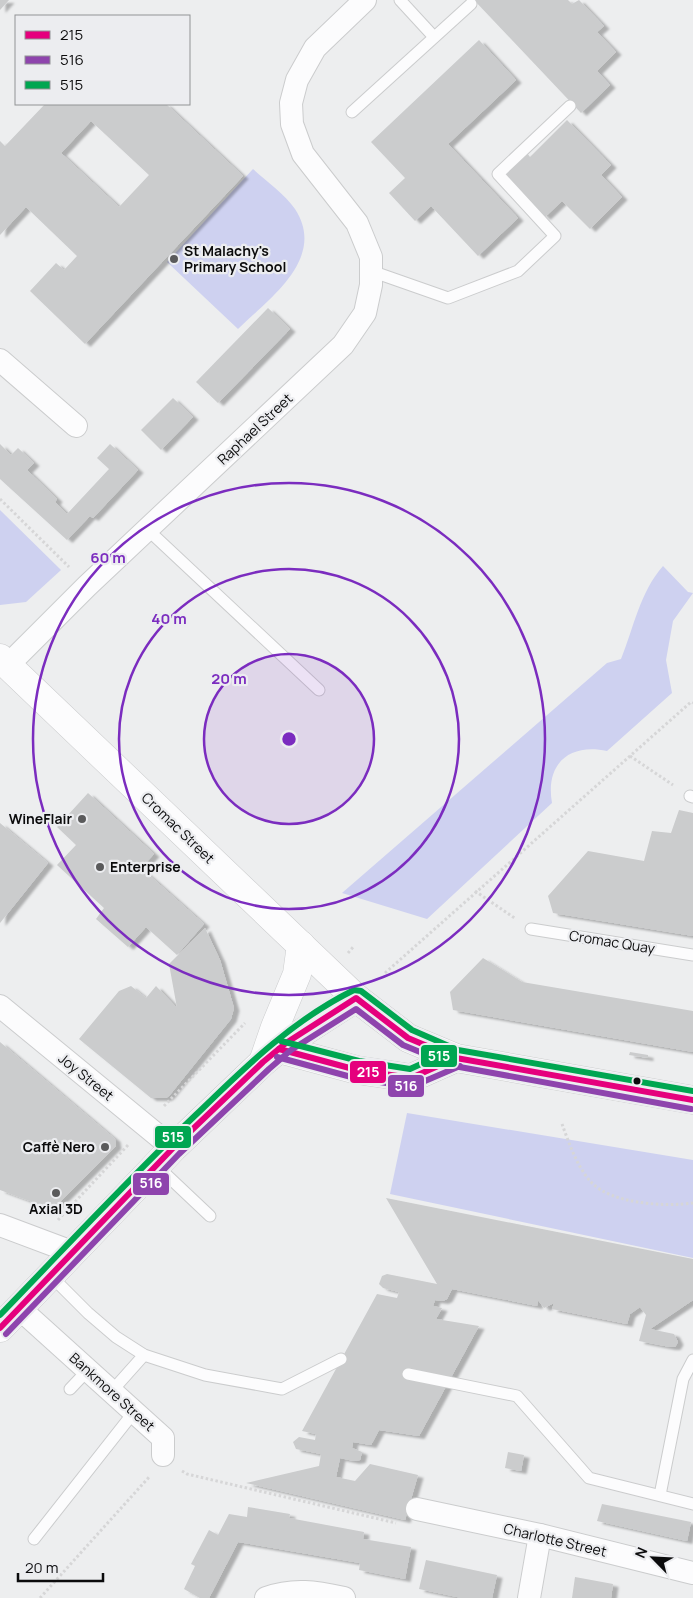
<svg xmlns="http://www.w3.org/2000/svg" width="693" height="1598" font-family="Manrope,sans-serif">
  <style>
    .green { fill: #ced1f0 }
    .building { fill: #cbcccd; fill-rule: evenodd; filter: url(#shadow) }
    .lines { fill: none; stroke-linecap: round; stroke-linejoin: round }
    .service-casing { stroke: #cbcccd; stroke-width: 13 }
    .minor-casing { stroke: #cbcccd; stroke-width: 24 }
    .tertiary-casing { stroke: #cbcccd; stroke-width: 29 }
    .primary-casing { stroke: #cbcccd; stroke-width: 29 }
    .path { stroke: #d6d6d7; stroke-width: 3; stroke-dasharray: 2.5 2.5; stroke-linecap: butt }
    .service { stroke: #fcfcfd; stroke-width: 11 }
    .minor { stroke: #fcfcfd; stroke-width: 22 }
    .tertiary { stroke: #fcfcfd; stroke-width: 28 }
    .primary { stroke: #fcfcfd; stroke-width: 28 }
    .bus-1-casing { stroke: #ecedf0; stroke-width: 10 }
    .bus-2-casing { stroke: #ecedf0; stroke-width: 10 }
    .bus-3-casing { stroke: #ecedf0; stroke-width: 10 }
    .bus-1 { stroke: #e5007d; stroke-width: 6 }
    .bus-2 { stroke: #8e44ad; stroke-width: 6 }
    .bus-3 { stroke: #00a651; stroke-width: 6 }
    .ring { fill: none; stroke: #7b2cbf; stroke-width: 2.5 }
    .poi-dot { fill: #5a5a5b; stroke: #ecedf0; stroke-width: 2 }
    .bus-dot { fill: #0b0b0c; stroke: #ecedf0; stroke-width: 2 }
    .labels { text-anchor: middle; stroke-width: 4.5; stroke-linejoin: round; paint-order: stroke }
    .poi-label { font-size: 14px; font-weight: bold; fill: #0b0b0c; stroke: #ecedf0; text-anchor: start }
    .street-label { font-size: 14px; fill: #0b0b0c; stroke: #ecedf0 }
    .centre { fill: #7b2cbf; stroke: #ecedf0; stroke-width: 2.5 }
    .ring-label { font-size: 15px; text-anchor: middle; font-weight: bold; fill: #7b2cbf; stroke: #ecedf0; stroke-width: 4.5; stroke-linejoin: round; paint-order: stroke }
    .line-badge { stroke: #ecedf0; stroke-width: 2 }
    .badge-label { font-size: 14px; text-anchor: middle; font-weight: bold; fill: #fff }
  </style>
  <defs>
    <filter id="shadow"><feDropShadow dx="5.5" dy="3" stdDeviation="1" flood-color="#0004"/></filter>
  </defs>
  <rect width="100%" height="100%" fill="#edeeef"/>
  <g class="green">
    <path d="M253,169c13,12 32,25 42,40 32,49 -25,89 -57,120l-71,-67z"/>
    <path d="M0,510l61,60 -35,32 -26,3z"/>
    <path d="M663,566l25,26 5,1 -20,28 -7,39 6,33 -65,58c-37,-8 -62,12 -55,52l-125,116 -85,-26 265,-230 14,-4c13,-32 19,-67 42,-93z"/>
    <path d="M407,1113l286,47v98l-303,-64z"/>
  </g>
  <g class="building">
    <path d="M0,0h9l-9,10z"/>
    <path d="M474,0h94l4,4 7,-4 25,26 -7,6 19,20 -19,19 13,14 -29,28z"/>
    <path d="M479,40l37,40 -68,64 70,74 -40,38 -47,-50 -16,15 -26,-28 16,-15 -34,-36z"/>
    <path d="M45,104h121l77,72 -158,168 -55,-53 26,-28 8,7 13,-14 -51,-49 -26,28v-94l5,5zM91,121l58,54 -30,32 -58,-54z"/>
    <path d="M567,120l44,45 -10,10 21,22 -32,32 -28,-28 -17,16 -41,-41 23,-23 3,4z"/>
    <path d="M268,308l22,21 -72,74 -22,-21z"/>
    <path d="M173,398l20,19 -32,33 -20,-20z"/>
    <path d="M0,444l11,11 7,-7 16,15 -7,7 30,29 -2,3 12,12 42,-45 -12,-11 13,-14 28,26 -45,48 -3,-2 -23,24 -67,-61z"/>
    <path d="M88,793l66,61 -13,14 63,56 -27,31 -31,-28 -18,20 -32,-28 8,-11 -47,-43 19,-20 -19,-18z"/>
    <path d="M679,810l14,3v123l-140,-23 -5,-17 40,-45 56,10 8,-30 19,2z"/>
    <path d="M0,823l48,40 -48,60z"/>
    <path d="M205,928l15,32 14,48 -3,11 -62,77 -3,2h-15l-72,-59 40,-48 12,-5 15,12 10,-12 21,22 -8,-44z"/>
    <path d="M483,958l39,24 171,29v41l-240,-42 -3,-18z"/>
    <path d="M0,1042l115,97 1,7 -59,59 -8,3 -49,-18z"/>
    <path d="M630,1052l18,3v3l-19,-3z"/>
    <path d="M386,1198l307,61v41l-43,29 24,5 4,8 -3,5h-5l-31,-6 7,-26 -6,-8 -10,7 -3,10 -75,-15 2,-6 -10,5 -6,-8 -1,6 -85,-17 -5,10 -4,2 -8,-1 -2,6 9,2 -6,11 43,7 -60,110 -40,-6 -8,15 -18,-3 -1,6 10,4 -2,8 -6,1 -14,-3 -4,19 19,4 15,-17 48,11 -13,45 -159,-37 73,-17 2,-12 -25,-5 -3,-7 6,-5 16,3 1,-6 -14,-3 75,-137 20,4 2,-6 -16,-4 -4,-4 3,-8 5,-2 50,10z"/>
    <path d="M508,1452l16,3 -3,16 -16,-3z"/>
    <path d="M602,1504l89,18 -4,19 -90,-20z"/>
    <path d="M248,1507l42,7 -1,4 75,14 -1,7 48,8 -6,32 -46,-9 1,-7 -122,-21 -29,56h-9l-16,-9 11,-23 -4,-2 18,-34 9,5 11,-21 18,3z"/>
    <path d="M426,1560l71,15 -5,23h-30l-43,-9z"/>
    <path d="M575,1577l38,7 -2,14h-39z"/>
  </g>
  <g class="lines">
    <defs>
      <g id="service">
        <path d="M400,0l34,37"/>
        <path d="M352,112l119,-108"/>
        <path d="M371,271l77,27 70,-27 37,-35 -57,-62 72,-68"/>
        <path d="M147,529l172,161"/>
        <path d="M690,796l3,1"/>
        <path d="M531,929l162,26"/>
        <path d="M156,1165l54,51"/>
        <path d="M50,1275l38,38 28,24 28,18 61,20 77,14 59,-30"/>
        <path d="M408,1374l109,22 72,82 104,26"/>
        <path d="M70,1389l17,-18"/>
        <path d="M111,1392l33,-37"/>
        <path d="M660,1495l23,-116 10,-19"/>
        <path d="M34,1539l100,-127"/>
      </g>
      <g id="minor">
        <path d="M0,360l76,66"/>
        <path d="M8,665l79,-79 256,-241 22,-32 6,-28v-28l-14,-34 -54,-69 -11,-30 -1,-21 6,-23 18,-32 50,-48"/>
        <path d="M0,1006l173,142"/>
        <path d="M0,1225l72,27"/>
        <path d="M19,1308l144,130v17"/>
        <path d="M417,1509l123,26 153,38"/>
        <path d="M266,1598c28,-10 50,-6 78,0"/>
        <path d="M529,1598l11,-63"/>
      </g>
      <g id="tertiary">
        <path d="M279,1049l78,21 54,8 45,-20"/>
        <path d="M263,1062l12,-35 22,-53 4,-29"/>
        <path d="M0,1328l173,-180 90,-86 23,-19 70,-45"/>
      </g>
      <path id="primary" d="M0,658l356,340 52,40 48,20 237,42"/>
    </defs>
    <use href="#service" class="service-casing"/>
    <use href="#minor" class="minor-casing"/>
    <use href="#tertiary" class="tertiary-casing"/>
    <use href="#primary" class="primary-casing"/>
    <g class="path">
      <path d="M0,499l69,68"/>
      <path d="M630,756l43,29"/>
      <path d="M475,891l41,28"/>
      <path d="M348,953l6,-7"/>
      <path d="M385,973l306,-271 2,1"/>
      <path d="M164,1106l81,-83"/>
      <path d="M562,1124c7,19 15,43 29,58 20,22 74,25 102,21"/>
      <path d="M58,1220l71,-76"/>
      <path d="M182,1471l5,3 209,49"/>
      <path d="M40,1598l110,-122"/>
    </g>
    <use href="#service" class="service"/>
    <use href="#minor" class="minor"/>
    <use href="#tertiary" class="tertiary"/>
    <use href="#primary" class="primary"/>
    <defs>
      <g id="bus-1">
        <path d="M279,1049l78,21 54,8 45,-20"/>
        <path d="M0,1328l173,-180 90,-86 23,-19 70,-45 52,40 48,20 237,42"/>
      </g>
      <g id="bus-2">
        <path d="M277,1057l78,21 56,9 49,-21"/>
        <path d="M6,1334l173,-180 90,-85 22,-19 65,-41 47,36 51,21 237,43"/>
      </g>
      <g id="bus-3">
        <path d="M281,1041l78,20 51,8 42,-19"/>
        <path d="M0,1315c67,-69 132,-140 202,-206 46,-45 93,-90 152,-119l7,1 51,39 46,20 235,41"/>
      </g>
    </defs>
    <use href="#bus-1" class="bus-1-casing"/>
    <use href="#bus-2" class="bus-2-casing"/>
    <use href="#bus-3" class="bus-3-casing"/>
    <use href="#bus-1" class="bus-1"/>
    <use href="#bus-2" class="bus-2"/>
    <use href="#bus-3" class="bus-3"/>
  </g>
  <circle cx="289" cy="739" r="85" fill="#7b2cbf" fill-opacity=".12"/>
  <g class="ring">
    <circle cx="289" cy="739" r="85"/>
    <circle cx="289" cy="739" r="170"/>
    <circle cx="289" cy="739" r="256"/>
  </g>
  <g class="poi-dot">
    <circle cx="174" cy="259" r="5"/>
    <circle cx="82" cy="819" r="5"/>
    <circle cx="100" cy="867" r="5"/>
    <circle cx="105" cy="1147" r="5"/>
    <circle cx="56" cy="1193" r="5"/>
  </g>
  <circle class="bus-dot" cx="637" cy="1081" r="4.5"/>
  <g class="labels">
    <g class="poi-label">
      <text x="184" y="256">St Malachy's<tspan x="184" dy="16">Primary School</tspan></text>
      <text x="72" y="824" text-anchor="end">WineFlair</text>
      <text x="110" y="872">Enterprise</text>
      <text x="95" y="1152" text-anchor="end">Caffè Nero</text>
      <text x="56" y="1214" text-anchor="middle">Axial 3D</text>
    </g>
    <g class="street-label">
      <text transform="translate(255 429) rotate(-43)" y="5">Raphael Street</text>
      <text transform="translate(178 828) rotate(44)" y="5">Cromac Street</text>
      <text transform="translate(612 942) rotate(9)" y="5">Cromac Quay</text>
      <text transform="translate(86 1077) rotate(39)" y="5">Joy Street</text>
      <text transform="translate(112 1392) rotate(42)" y="5">Bankmore Street</text>
      <text transform="translate(555 1540) rotate(13)" y="5">Charlotte Street</text>
    </g>
  </g>
  <circle cx="289" cy="739" r="8" class="centre"/>
  <g class="ring-label">
    <text x="108" y="563">60 m</text>
    <text x="169" y="624">40 m</text>
    <text x="229" y="684">20 m</text>
  </g>
  <g class="line-badge">
    <rect x="420" y="1044" width="38" height="24" rx="5" fill="#00a651"/>
    <rect x="349" y="1060" width="38" height="24" rx="5" fill="#e5007d"/>
    <rect x="387" y="1074" width="38" height="24" rx="5" fill="#8e44ad"/>
    <rect x="154" y="1125" width="38" height="24" rx="5" fill="#00a651"/>
    <rect x="132" y="1172" width="38" height="24" rx="5" fill="#8e44ad"/>
  </g>
  <g class="badge-label">
    <text x="439" y="1061">515</text>
    <text x="368" y="1077">215</text>
    <text x="406" y="1091">516</text>
    <text x="173" y="1142">515</text>
    <text x="151" y="1188">516</text>
  </g>
  <rect x="15" y="15" width="175" height="90" fill="#ecedf0" stroke="#929395"/>
  <rect x="25" y="31" width="25" height="8" fill="#e5007d" stroke="#929395"/>
  <text x="60" y="40" font-size="15" fill="#0b0b0c">215</text>
  <rect x="25" y="56" width="25" height="8" fill="#8e44ad" stroke="#929395"/>
  <text x="60" y="65" font-size="15" fill="#0b0b0c">516</text>
  <rect x="25" y="81" width="25" height="8" fill="#00a651" stroke="#929395"/>
  <text x="60" y="90" font-size="15" fill="#0b0b0c">515</text>
  <g transform="translate(653 1558) rotate(294)" stroke="#ecedf0" stroke-width="4" paint-order="stroke">
  <path d="M0-4L9 19L0 12L-9 19Z" fill="#0b0b0c"/>
  <text y="-8" font-size="14" font-weight="bold" text-anchor="middle" fill="#0b0b0c">N</text>
  </g>
  <path d="M18 1573v8h85v-8" fill="none" stroke="#0b0b0c" stroke-width="2.5"/>
  <text x="25" y="1573" font-size="15" fill="#0b0b0c" stroke="#ecedf0" stroke-width="4" paint-order="stroke">20 m</text>
</svg>
